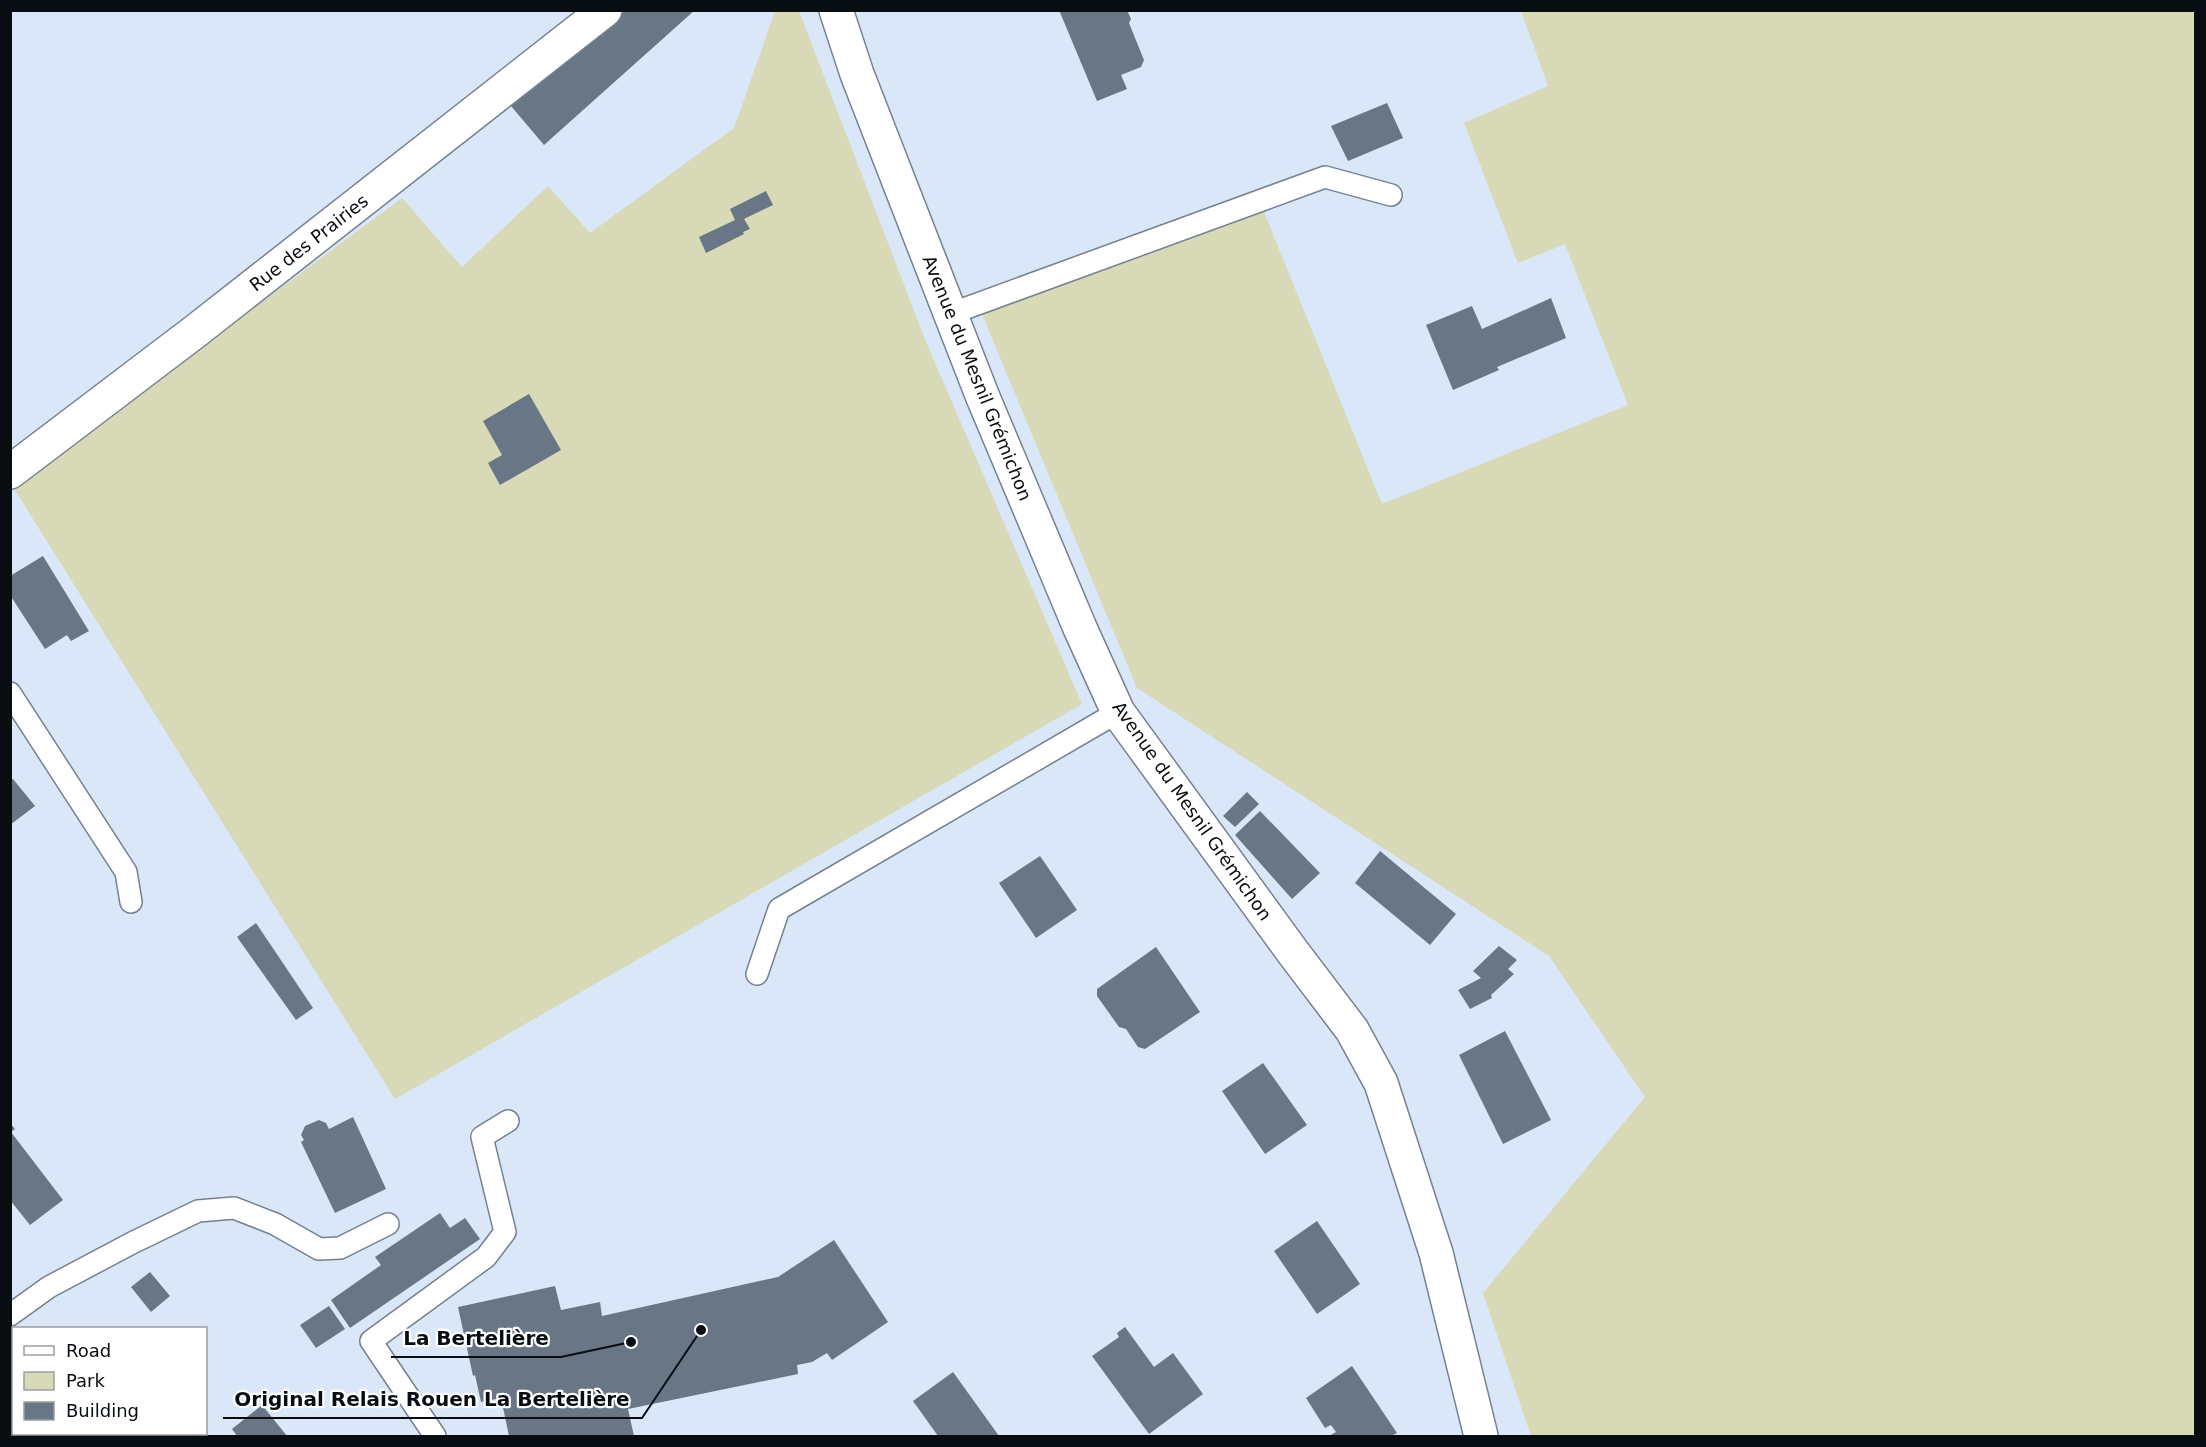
<svg xmlns="http://www.w3.org/2000/svg" width="2206" height="1447" font-family="'DejaVu Sans',sans-serif">
  <style>
    .green { fill: #d7d9b7 }
    .building { fill: #697685 }
    .lines { fill: none; stroke-linecap: round; stroke-linejoin: round }
    .service-casing { stroke: #748190; stroke-width: 24 }
    .minor-casing { stroke: #748190; stroke-width: 36 }
    .tertiary-casing { stroke: #748190; stroke-width: 36 }
    .service { stroke: #fff; stroke-width: 21 }
    .minor { stroke: #fff; stroke-width: 33 }
    .tertiary { stroke: #fff; stroke-width: 33 }
    .labels { text-anchor: middle; stroke-width: 4.5; stroke-linejoin: round; paint-order: stroke }
    .street-label { font-size: 18px; fill: #080d12; stroke: #fff }
    .leader { fill: none; stroke: #080d12; stroke-width: 2 }
    .callout-dot { fill: #080d12; stroke: #fff; stroke-width: 2 }
    .callout-label { font-size: 20px; text-anchor: middle; font-weight: bold; fill: #080d12; stroke: #fff; stroke-width: 4.5; stroke-linejoin: round; paint-order: stroke }
  </style>
  <rect width="100%" height="100%" fill="#d9e7f8"/>
  <g class="green">
    <path d="M775,11h24l127,331 156,362 -687,395 -382,-612 389,-289 60,69 86,-81 42,47 144,-105z"/>
    <path d="M1521,11h674v1425h-664l-48,-143 162,-196 -96,-141 -412,-268 -155,-374 282,-102 118,292 246,-99 -63,-161 -47,19 -54,-140 84,-37z"/>
  </g>
  <g class="building">
    <path d="M626,10h69l-151,135 -33,-39z"/>
    <path d="M1059,10h68l4,9 -2,4 15,37 -3,7 -20,8 6,14 -30,12z"/>
    <path d="M1387,103l16,35 -55,23 -17,-35z"/>
    <path d="M766,191l7,14 -29,14 6,10 -7,3 1,2 -38,19 -7,-16 36,-17 -5,-11z"/>
    <path d="M1551,298l15,40 -69,29 2,3 -46,20 -27,-65 46,-19 10,23z"/>
    <path d="M529,394l32,56 -61,35 -12,-22 14,-8 -19,-34z"/>
    <path d="M43,556l46,75 -18,10 -4,-6 -22,14 -35,-54v-19z"/>
    <path d="M13,779l22,27 -25,19v-44z"/>
    <path d="M1247,792l12,12 -24,23 -12,-11z"/>
    <path d="M1260,811l60,62 -28,26 -57,-64z"/>
    <path d="M1380,851l76,63 -26,31 -75,-62z"/>
    <path d="M1040,856l37,54 -41,28 -37,-55z"/>
    <path d="M256,923l57,85 -17,12 -59,-83z"/>
    <path d="M1499,946l18,14 -9,9 6,5 -23,21 1,3 -22,11 -12,-19 23,-12 -8,-7z"/>
    <path d="M1156,947l44,65 -55,37 -7,-2 -12,-18 -7,-2 -22,-31v-7z"/>
    <path d="M1505,1031l46,89 -48,24 -44,-89z"/>
    <path d="M1263,1063l44,62 -42,29 -43,-63z"/>
    <path d="M353,1117l33,72 -51,24 -34,-71 3,-2 -3,-5 4,-9 14,-6 7,3 3,6z"/>
    <path d="M10,1123l5,6 -4,3 52,68 -33,25 -20,-25z"/>
    <path d="M440,1213l10,15 15,-10 15,21 -130,89 -19,-28 50,-35 -6,-8z"/>
    <path d="M1317,1221l43,63 -43,30 -43,-63z"/>
    <path d="M834,1240l54,82 -56,38 -5,-7 -15,9 -15,3 1,9 -170,35 6,27h-125l-8,-38 -20,4 -6,-27 -2,1 -15,-69 97,-21 6,24 39,-8 2,14 176,-39z"/>
    <path d="M150,1272l20,24 -19,16 -20,-25z"/>
    <path d="M329,1306l16,23 -29,19 -16,-23z"/>
    <path d="M1125,1327l29,40 19,-14 30,41 -54,40 -57,-78 27,-19 -2,-4z"/>
    <path d="M1352,1366l45,67 -6,3h-62l7,-4 -5,-7 -6,3 -19,-30z"/>
    <path d="M953,1372l46,64h-61l-25,-35z"/>
    <path d="M262,1405l25,31h-50l-5,-7z"/>
    <path d="M75,1434h16l3,2h-23z"/>
  </g>
  <g class="lines">
    <defs>
      <g id="service">
        <path d="M950,314l375,-137 66,18"/>
        <path d="M10,693l116,179 5,30"/>
        <path d="M757,974l22,-65 339,-197"/>
        <path d="M10,1315l39,-28 83,-44 66,-32 36,-3 41,16 44,25 21,-1 48,-24"/>
        <path d="M435,1436l-64,-95 115,-84 19,-25 -23,-95 26,-16"/>
      </g>
      <path id="minor" d="M10,472l187,-142 408,-320"/>
      <path id="tertiary" d="M836,10l21,64 125,321 98,233 38,84 174,239 60,79 29,53 55,170 45,183"/>
    </defs>
    <use href="#service" class="service-casing"/>
    <use href="#minor" class="minor-casing"/>
    <use href="#tertiary" class="tertiary-casing"/>
    <use href="#service" class="service"/>
    <use href="#minor" class="minor"/>
    <use href="#tertiary" class="tertiary"/>
  </g>
  <g class="labels">
    <g class="street-label">
      <text transform="translate(309 243) rotate(-38)" y="6">Rue des Prairies</text>
      <text transform="translate(977 378) rotate(68)" y="6">Avenue du Mesnil Grémichon</text>
      <text transform="translate(1192 811) rotate(55)" y="6">Avenue du Mesnil Grémichon</text>
    </g>
  </g>
  <path class="leader" d="M631 1342L561 1357H391M701 1330L642 1418H223"/>
  <g class="callout-dot">
    <circle cx="631" cy="1342" r="6"/>
    <circle cx="701" cy="1330" r="6"/>
  </g>
  <g class="callout-label">
    <text x="476" y="1345">La Bertelière</text>
    <text x="432" y="1406">Original Relais Rouen La Bertelière</text>
  </g>
  <rect width="2206" height="1447" fill="none" stroke="#080d12" stroke-width="24"/>
  <rect x="12" y="1327" width="195" height="108" fill="#ffffff" stroke="#9c9ea0" stroke-width="1.5"/>
  <rect x="24" y="1346" width="30" height="9" fill="#ffffff" stroke="#9c9ea0" stroke-width="1.5"/>
  <text x="66" y="1357" font-size="18" fill="#080d12">Road</text>
  <rect x="24" y="1372" width="30" height="18" fill="#d7d9b7" stroke="#9c9ea0" stroke-width="1.5"/>
  <text x="66" y="1387" font-size="18" fill="#080d12">Park</text>
  <rect x="24" y="1402" width="30" height="18" fill="#697685" stroke="#9c9ea0" stroke-width="1.5"/>
  <text x="66" y="1417" font-size="18" fill="#080d12">Building</text>
</svg>
